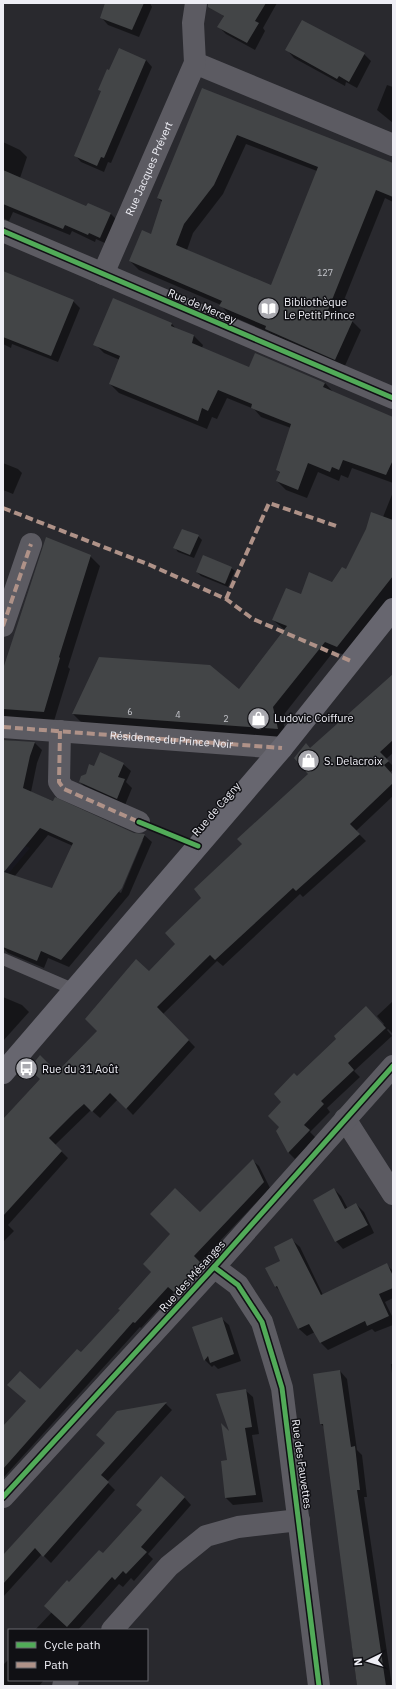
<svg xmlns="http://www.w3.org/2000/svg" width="396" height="1689" font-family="'IBM Plex Sans',sans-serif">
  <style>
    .built { fill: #2c2c3a }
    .shadow { fill: #0007; fill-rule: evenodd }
    .building { fill: #434547; fill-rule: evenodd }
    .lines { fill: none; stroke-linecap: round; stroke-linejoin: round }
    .lane { stroke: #5c5b62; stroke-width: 12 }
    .street { stroke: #5c5b62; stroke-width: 22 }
    .secondary { stroke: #67666f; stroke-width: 22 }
    .quiet { stroke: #af9288; stroke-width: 4; stroke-dasharray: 8 4; stroke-linecap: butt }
    .cycleway-casing { stroke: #101014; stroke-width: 8 }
    .cycleway { stroke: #51ab58; stroke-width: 5 }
    .labels { text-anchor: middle; stroke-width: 3; stroke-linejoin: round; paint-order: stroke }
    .number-label { font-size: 9px; fill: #c3c4ca }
    .street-label { font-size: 11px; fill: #eeeef5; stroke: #101014 }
    .poi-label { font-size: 11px; fill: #eeeef5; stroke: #101014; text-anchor: start }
  </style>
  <rect width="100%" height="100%" fill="#29292e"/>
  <path class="built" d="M3,836l27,12 -27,32z"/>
  <g class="shadow">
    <path d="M107,3h43l2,4 -13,30 -31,-12 -7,-8z"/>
    <path d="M227,3h50l-14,25 2,3 -10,19 -29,-16 -7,-7 5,-10 -2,-3z"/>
    <path d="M287,50l77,4 7,7 -14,27 -11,-6 -1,4 -51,-28z"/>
    <path d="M146,60l6,7 -41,96 -3,-1 -4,10 -23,-10 -6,-7 35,-84z"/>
    <path d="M387,85l6,2v36l-16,-13z"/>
    <path d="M202,89l191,75v38l-8,-4 -47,117 14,6 9,9 -17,38 -69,-30 -7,-6 -39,-17 -8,-10 -82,-35 -9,-9 22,-25 11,-33 -5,-5zM246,144l71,27 -45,116 -85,-37 6,-17 30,-39z"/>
    <path d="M3,142l17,8 7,7 -7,21 67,30 23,5 7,7 -10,24 -11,-5 -1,3 -23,-11 -2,4 -57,-23 -4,9 -6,-3z"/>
    <path d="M3,272l70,29 7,7 -22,54 -46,-18 -1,4 -8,-4z"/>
    <path d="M114,300l58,24 5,6 17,6 9,9 -1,3 48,20 75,15 9,10 59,25v65l-41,-15 -4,10 -7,-3 -2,6 -21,-9 -11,26 -21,-8 -9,-9 3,-8 -3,-3 14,-42 -30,-11 -7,-8 -27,-11 -10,21 -5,-2 -5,12 -88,-36 -9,-9 10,-24 -16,-7 -9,-9z"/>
    <path d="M3,463l15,6 4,4 -9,21 -10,-4z"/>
    <path d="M393,492v105l-46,59 -13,-5 -52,66 5,21 -205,-15 -9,-9 167,-23 45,-61 -12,-10 29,-25 31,-12 14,-13 36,-53z"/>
    <path d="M198,536l4,4 -8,18 -16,-6 -3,-4z"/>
    <path d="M90,556l10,10 -32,101 2,2 -16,52 -51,-1v-43z"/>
    <path d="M231,568l4,3 -7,16 -27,-11 -4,-4z"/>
    <path d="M393,675v78l-7,6 7,7v4l-3,2 3,3v21l-37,35 10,10 -63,56 -3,-3 -77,72 -6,-5 -54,53 32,33 -62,68 -15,-16 -18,19 -9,-8 -36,35 13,13 -60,67 6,6 -11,11v-121l54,-48 42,-42 50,-59 27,-28 27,-46 40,-54 67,-70v-25z"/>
    <path d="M3,740l32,3 7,7 -5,13 -6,29 103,42 10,1 8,7 -23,53 -60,72 -21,-9 -4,10 -36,-15 -5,-5v-7l50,-52 20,-43 -25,-11 -38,47 -7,-3zM141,840h2l-22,53 -2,-1z"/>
    <path d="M123,764l8,7 -5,11 6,6 -7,17 -38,-16 -7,-7 14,-15z"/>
    <path d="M3,997l19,8 7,7 -26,29z"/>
    <path d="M393,1001v33l-5,-5 -1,1 5,6 -38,35 6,6 -33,31 3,4 -20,20 6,6 -21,21 -7,-7 -7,-25 1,-25 15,-25 86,-52 1,-1 -7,-8z"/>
    <path d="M253,1161l6,5 11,22 -71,75 7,6 -26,28 -6,-5 -33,36 -1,-1 -137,151v-50l78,-74 40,-44 79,-96z"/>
    <path d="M334,1189l7,7 7,13 8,-5 8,8 10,21 -31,16 -7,-8z"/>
    <path d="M292,1240l8,7 23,48 64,-30 6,6v27l-8,4 8,16v7l-18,7 -3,-3 -44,21 -7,-7 -6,-11 -8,4 -8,-7 -18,-37 -6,-6 6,-25z"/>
    <path d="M221,1318l8,7 12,36 -23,8 -4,-4 -2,2 -7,-7 -12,-32z"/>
    <path d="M391,1364h2v18z"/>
    <path d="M340,1371l7,8 10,71 5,5 5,42h-3l28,189h-35l-32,-258 -4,-4z"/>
    <path d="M245,1390l8,7 6,37 -7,1 11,67 -30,3 -7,-7 2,-37 3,-26z"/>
    <path d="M166,1404l6,6 -65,72 8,8 -64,73 -9,-9 -39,43v-41l103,-113 11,-31z"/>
    <path d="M184,1497l7,8 -43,49 5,5 -19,22 -3,-3 -8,9 -4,-3 -41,46h-43l17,-18 17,-29 34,-29z"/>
    <path d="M9,1659v21h35l-5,6h-36v-21z"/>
  </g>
  <g class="building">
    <path d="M105,3h39l-12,27 -32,-12z"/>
    <path d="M208,3h58l-11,18 4,2 -12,20 -30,-16 7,-11 -16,-9z"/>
    <path d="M302,20l63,33 -16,29 -10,-6 -2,3 -52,-29z"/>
    <path d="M119,48l27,12 -42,98 -3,-1 -4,9 -23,-10 27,-65 -3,-1 9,-21 2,1z"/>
    <path d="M202,88l191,75v34l-17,-7 -48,120 25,10 -18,40 -70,-31 1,-3 -47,-20 3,-5 -93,-40 13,-31 9,4 11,-34 -5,-2zM237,135l81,32 -47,118 -95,-40 8,-21 30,-39z"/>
    <path d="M3,170l83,36 2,-3 23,10 -11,25 -11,-5 -1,2 -23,-10 -2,4 -60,-25z"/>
    <path d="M3,271l71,29 -23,56 -48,-19z"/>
    <path d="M113,298l59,25 -1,3 23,9 -2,8 57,24 6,-14 70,30 -2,4 70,30v43l-7,15 -43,-15 -4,10 -7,-3 -2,5 -22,-9 -10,27 -22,-9 4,-9 -4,-2 15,-46 -40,-16 1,-4 -34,-14 -10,21 -6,-3 -4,13 -89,-37 11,-28 -27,-11z"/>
    <path d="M371,512l22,8v56l-56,71 -12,-5 -52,65 5,22 -206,-15 27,-57 111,8 29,24 48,-63 -15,-6 14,-32 15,6 8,-22 23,10 10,-15 4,2 20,-40z"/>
    <path d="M182,529l17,6 -9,20 -17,-7z"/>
    <path d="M46,537l45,18 -32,102 1,1 -16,54 -41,-3v-40z"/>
    <path d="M203,555l29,12 -7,17 -29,-12z"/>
    <path d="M393,674v66l-13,12 9,9 -5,4 9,10v8l-43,41 10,10 -64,57 -3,-3 -78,72 -5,-5 -53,52 32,33 -63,69 -16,-16 -18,19 -8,-8 -9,8 -26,26 13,13 -59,65v-97l37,-40 -11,-10 11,-14 17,17 40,-41 -12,-12 51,-60 13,12 26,-27 -10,-11 36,-35 -7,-9 48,-45 -5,-5 71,-65 -14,-16 12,-15 4,5z"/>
    <path d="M3,740l32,2 -5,14 -7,32 30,13 2,-4 79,36 11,1 -23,54 -61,72 -20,-9 -4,10 -34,-14zM40,828l33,15 -21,45 -48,-16z"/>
    <path d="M100,752l24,11 -6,14 7,2 -8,20 -38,-17 2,-6 5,-2 3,-10 5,2z"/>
    <path d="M366,1006l20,22 -38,35 6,7 -33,31 3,3 -20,21 6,5 -22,23 -12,-22 3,-4 -11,-11 13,-14 -7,-8 20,-21 3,3 39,-37 -2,-3z"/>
    <path d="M253,1159l11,23 -70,74 7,7 -27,29 -6,-5 -33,36 -2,-1 -130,147v-43l23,-25 -19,-16 13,-14 20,18 37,-40 4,3 39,-42 -2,-1 33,-37 -8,-8 27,-30 -20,-20 25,-26 25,24z"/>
    <path d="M334,1188l11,21 11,-6 12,22 -33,17 -22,-42z"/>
    <path d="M292,1238l29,57 66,-32 6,13v12l-14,6 10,22 -22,10 -2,-5 -45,22 -11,-19 -11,5 -21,-43 -2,1 -10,-19 15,-7 -6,-14z"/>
    <path d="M222,1317l12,37 -24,9 -2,-7 -4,5 -12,-34z"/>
    <path d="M340,1370l11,77 4,-1 5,44h-3l29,196h-29l-34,-262h-3l-7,-50z"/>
    <path d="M246,1389l6,38 -7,1 11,67 -31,3 -4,-37 6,-1 -6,-37 8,8 -13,-37z"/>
    <path d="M167,1402l-66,73 8,7 -66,75 -8,-9 -32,36v-29l102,-112 -9,-8 21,-24z"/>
    <path d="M161,1476l24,21 -44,50 6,5 -21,22 -3,-3 -8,9 -3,-3 -45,50 -23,-21 23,-26 2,2 30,-32 4,3 39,-43 -6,-5z"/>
  </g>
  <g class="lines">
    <path class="lane" d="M3,959l72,31"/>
    <g class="street">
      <path d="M195,63l198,82"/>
      <path d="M3,231l390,167"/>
      <path id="s1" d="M103,274l92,-211 -2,-40 3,-20"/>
      <path d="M3,626l28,-82"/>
      <path id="s2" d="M3,727l279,21"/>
      <path d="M60,731l-1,51 5,7 75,33"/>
      <path d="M345,1119l48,75"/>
      <path d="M214,1267l24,18 24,37 20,66 37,298"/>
      <path d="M3,1497l211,-230 179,-201"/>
      <path d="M112,1630l57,-64 37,-30 32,-9 61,-7"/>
      <path d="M63,1686l5,-6"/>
    </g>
    <path class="secondary" d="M3,1073l279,-325 111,-139"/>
    <g class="quiet">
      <path d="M3,508l147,57 76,34 27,20 98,42"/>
      <path d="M226,599l43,-96 70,24"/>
      <path d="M3,626l28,-82"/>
      <path d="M3,727l279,21"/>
      <path d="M60,731l-1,51 5,7 75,33"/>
    </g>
    <defs>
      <g id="cycleway">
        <path d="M3,231l390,167"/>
        <path d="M139,822l59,24"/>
        <path d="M214,1267l24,18 24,37 20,66 37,298"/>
        <path d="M3,1497l211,-230 179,-201"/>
      </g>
    </defs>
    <use href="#cycleway" class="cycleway-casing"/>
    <use href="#cycleway" class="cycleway"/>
  </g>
  <defs>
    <symbol id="library-disc" viewBox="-11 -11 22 22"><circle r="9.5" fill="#a9a9af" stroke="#101014"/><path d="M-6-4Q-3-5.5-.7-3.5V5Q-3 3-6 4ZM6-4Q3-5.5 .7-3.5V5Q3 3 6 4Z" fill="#fff"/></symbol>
    <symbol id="shop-disc" viewBox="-11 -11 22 22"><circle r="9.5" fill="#a9a9af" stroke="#101014"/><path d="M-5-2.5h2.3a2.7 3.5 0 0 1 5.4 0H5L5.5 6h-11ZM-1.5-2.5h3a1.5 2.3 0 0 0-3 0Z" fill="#fff"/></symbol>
    <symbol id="bus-disc" viewBox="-11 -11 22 22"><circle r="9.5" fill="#a9a9af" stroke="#101014"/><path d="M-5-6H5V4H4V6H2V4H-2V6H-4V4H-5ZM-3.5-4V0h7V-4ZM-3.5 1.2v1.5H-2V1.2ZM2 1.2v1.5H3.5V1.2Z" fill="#fff"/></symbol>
  </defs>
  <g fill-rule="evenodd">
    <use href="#library-disc" x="256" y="296" width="25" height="25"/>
    <use href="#shop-disc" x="246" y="706" width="25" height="25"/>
    <use href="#shop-disc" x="296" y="748" width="25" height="25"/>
    <use href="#bus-disc" x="14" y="1056" width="25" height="25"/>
  </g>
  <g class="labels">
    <g class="number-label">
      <text x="325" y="276">127</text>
      <text x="130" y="715">6</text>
      <text x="178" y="718">4</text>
      <text x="226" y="722">2</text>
    </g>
    <g class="street-label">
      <text dy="4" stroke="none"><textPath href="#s1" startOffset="115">Rue Jacques Prévert</textPath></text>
      <text transform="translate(202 306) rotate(23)" y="4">Rue de Mercey</text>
      <text dy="4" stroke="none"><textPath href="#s2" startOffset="169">Résidence du Prince Noir</textPath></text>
      <text transform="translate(216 809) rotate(-49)" y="4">Rue de Cagny</text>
      <text transform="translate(192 1276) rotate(-48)" y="4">Rue des Mésanges</text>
      <text transform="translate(302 1464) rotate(82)" y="4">Rue des Fauvettes</text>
    </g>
    <g class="poi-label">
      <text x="284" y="306">Bibliothèque<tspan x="284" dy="13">Le Petit Prince</tspan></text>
      <text x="274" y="722">Ludovic Coiffure</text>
      <text x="324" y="765">S. Delacroix</text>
      <text x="42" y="1073">Rue du 31 Août</text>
    </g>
  </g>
  <rect width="396" height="1689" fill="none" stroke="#eeeef5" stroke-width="8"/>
  <rect x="8" y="1629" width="140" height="52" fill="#101014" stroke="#69696e"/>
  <rect x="16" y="1642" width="20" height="6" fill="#51ab58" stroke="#69696e"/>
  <text x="44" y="1649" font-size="12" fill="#eeeef5">Cycle path</text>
  <rect x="16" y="1662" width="20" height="6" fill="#af9288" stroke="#69696e"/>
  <text x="44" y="1669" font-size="12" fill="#eeeef5">Path</text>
  <g transform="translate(368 1661) rotate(265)" stroke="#101014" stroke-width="3" paint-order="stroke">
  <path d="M0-3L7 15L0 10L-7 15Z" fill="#eeeef5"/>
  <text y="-6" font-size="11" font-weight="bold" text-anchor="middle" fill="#eeeef5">N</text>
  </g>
</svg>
